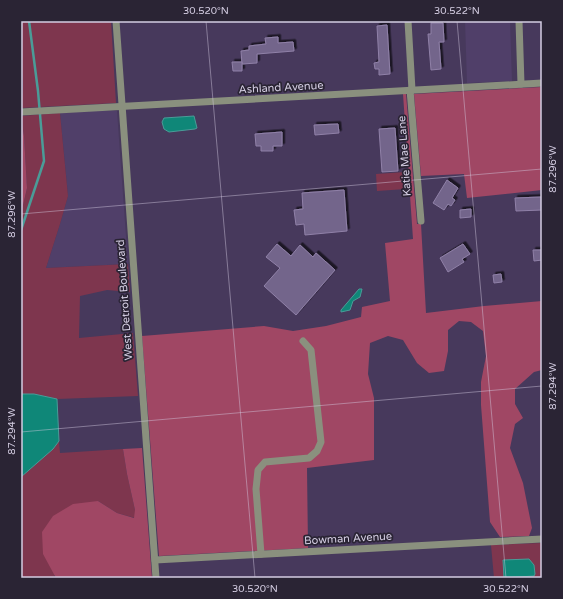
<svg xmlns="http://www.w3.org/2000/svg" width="563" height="599" font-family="'Varela Round',sans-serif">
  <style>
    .built { fill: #503f69 }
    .green { fill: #7e364e }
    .forest { fill: #a04764 }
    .water { fill: #0f8778; stroke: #4a9c98 }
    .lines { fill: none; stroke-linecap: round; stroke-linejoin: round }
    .stream { stroke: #4a9c98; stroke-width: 2.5 }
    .building { fill: #73658b; stroke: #9081a8; filter: url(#shadow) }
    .minor { stroke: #8a907e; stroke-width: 7 }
    .ticks { fill: none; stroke: #d4cde2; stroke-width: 1; stroke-opacity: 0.45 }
    .labels { text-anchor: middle; stroke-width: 3.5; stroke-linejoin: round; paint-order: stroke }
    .street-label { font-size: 11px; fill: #d4cde2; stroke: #2a2434 }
    .neatline { fill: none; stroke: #d4cde2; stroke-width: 1.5 }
    .ticks-label { font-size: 10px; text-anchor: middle; fill: #d4cde2 }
  </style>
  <defs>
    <filter id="shadow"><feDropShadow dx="2.5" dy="-2.5" stdDeviation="0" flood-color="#0009"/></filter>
  </defs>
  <rect width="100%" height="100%" fill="#47395c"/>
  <g class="built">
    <path d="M465,21h45l2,60 -45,2z"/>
    <path d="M90,111h27l11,153 -82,4 14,-44 8,-28 -8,-83z"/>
  </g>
  <g class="green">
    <path d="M21,21h90l5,82 -95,5 2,-22 -2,-31z"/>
    <path d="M60,113l8,83 -8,28 -14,44 82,-4 2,28 -23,-2 -27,6 -1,42 54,-5 5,63 -81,3 -23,-5h-13v-180l6,-26 -3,-52 -3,-20z"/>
    <path d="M405,172l1,17 -29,2 -1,-17z"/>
    <path d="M59,441l1,12 63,-4 4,25 8,36v8l-18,-5 -19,-12 -44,75 2,2h-35v-101l32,-28z"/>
    <path d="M542,543v35h-48l-3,-33z"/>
  </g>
  <g class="forest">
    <path d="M542,87v103l-75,8 -3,-24 -43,2 -7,-82z"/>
    <path d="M403,94h3l11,130h4l5,89 58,-7 58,-5v69l-8,2 -19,17v15l8,14 -8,6 -5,24 13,35 9,45 -3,8 -29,1 -10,-15 -9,-117v-23l5,-26 -3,-25 -12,-9 -12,-1 -11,9v21l-4,20 -15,2 -12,-10 -14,-23 -15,-4 -18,7 -2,31 6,24v62l-67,8 1,80 -149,8 -17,-220 122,-10 29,5 33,-5 35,-9 1,-10 28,-6 -5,-58 28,-4z"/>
    <path d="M21,117l3,19 3,52 -6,26z"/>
    <path d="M142,448l10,130h-96l-13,-24 -1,-22 11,-16 20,-12 25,-3 19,12 17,5 1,-8 -8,-36 -4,-25z"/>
  </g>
  <g class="water">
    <path d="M194,116l3,12 -2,1 -26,3 -5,-3 -2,-7 2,-4z"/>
    <path d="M359,289h3l-2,8 -7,4 -3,9 -9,2v-2z"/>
    <path d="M21,394h13l23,5 2,42 -6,8 -32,28z"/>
    <path d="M529,559l5,6 1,9 -1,2 -30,2 -1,-18z"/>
  </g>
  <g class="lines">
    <path class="stream" d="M21,230l23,-69 -6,-70 -9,-70"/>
  </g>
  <g class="building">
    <path d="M431,23h12l1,19h-5l2,27 -10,1 -3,-36h3z"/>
    <path d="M387,25l3,49 -11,1v-6h-4l-1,-6 5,-1 -2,-36z"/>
    <path d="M278,37v6l15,-1 1,9 -37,3v9l-15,1 -1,-13 8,-1v-4l17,-2 -1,-6z"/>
    <path d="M232,62h10v9h-9z"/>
    <path d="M338,124l1,9 -24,2 -1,-10z"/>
    <path d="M395,128l3,43 -16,1 -3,-43z"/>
    <path d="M282,132v14h-9v5h-12v-5h-5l-1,-12z"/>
    <path d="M447,180l11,8 -6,10 3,2 -4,6 -3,-2 -4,6 -11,-7z"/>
    <path d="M344,190l3,41 -42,4 -1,-11 -8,1 -2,-15 9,-1 -1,-16z"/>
    <path d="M542,197v13l-26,1 -1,-13z"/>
    <path d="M471,209v8l-11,1v-8z"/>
    <path d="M277,244l14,12 9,-11 13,12 3,-4 19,17 -39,45 -32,-29 16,-18 -14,-11z"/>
    <path d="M463,244l7,10 -8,5 2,3 -16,10 -8,-14z"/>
    <path d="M533,250h9v10l-8,1z"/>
    <path d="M501,274l1,8 -8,1 -1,-8z"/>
  </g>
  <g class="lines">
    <g class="minor">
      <path d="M116,21l40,557"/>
      <path d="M408,21l4,69"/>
      <path d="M519,21l2,63"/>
      <path d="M410,90l11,131"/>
      <path d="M21,112l521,-29"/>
      <path d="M261,554l-5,-65 2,-19 7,-8 44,-4 8,-7 4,-9 -10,-92 -8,-9"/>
      <path d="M155,560l387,-21"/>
    </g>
  </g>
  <path class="ticks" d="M206,21l49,557M457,21l49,557M21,214l521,-45M21,432l521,-46"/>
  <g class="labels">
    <g class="street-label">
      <text transform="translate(281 87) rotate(-3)" y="4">Ashland Avenue</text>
      <text transform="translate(404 156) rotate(-94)" y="4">Katie Mae Lane</text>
      <text transform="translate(124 300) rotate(-94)" y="4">West Detroit Boulevard</text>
      <text transform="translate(348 538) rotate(-3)" y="4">Bowman Avenue</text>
    </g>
  </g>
  <rect width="563" height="599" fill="none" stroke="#2a2434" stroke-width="44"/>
  <rect x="22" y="22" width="519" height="555" class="neatline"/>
  <g class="ticks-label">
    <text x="206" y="14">30.520°N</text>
    <text x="457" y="14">30.522°N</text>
    <text transform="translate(552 169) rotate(-90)" y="4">87.296°W</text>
    <text transform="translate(11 214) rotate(-90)" y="4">87.296°W</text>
    <text transform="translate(552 386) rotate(-90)" y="4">87.294°W</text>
    <text transform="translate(11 431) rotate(-90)" y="4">87.294°W</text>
    <text x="255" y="592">30.520°N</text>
    <text x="506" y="592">30.522°N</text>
  </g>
</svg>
